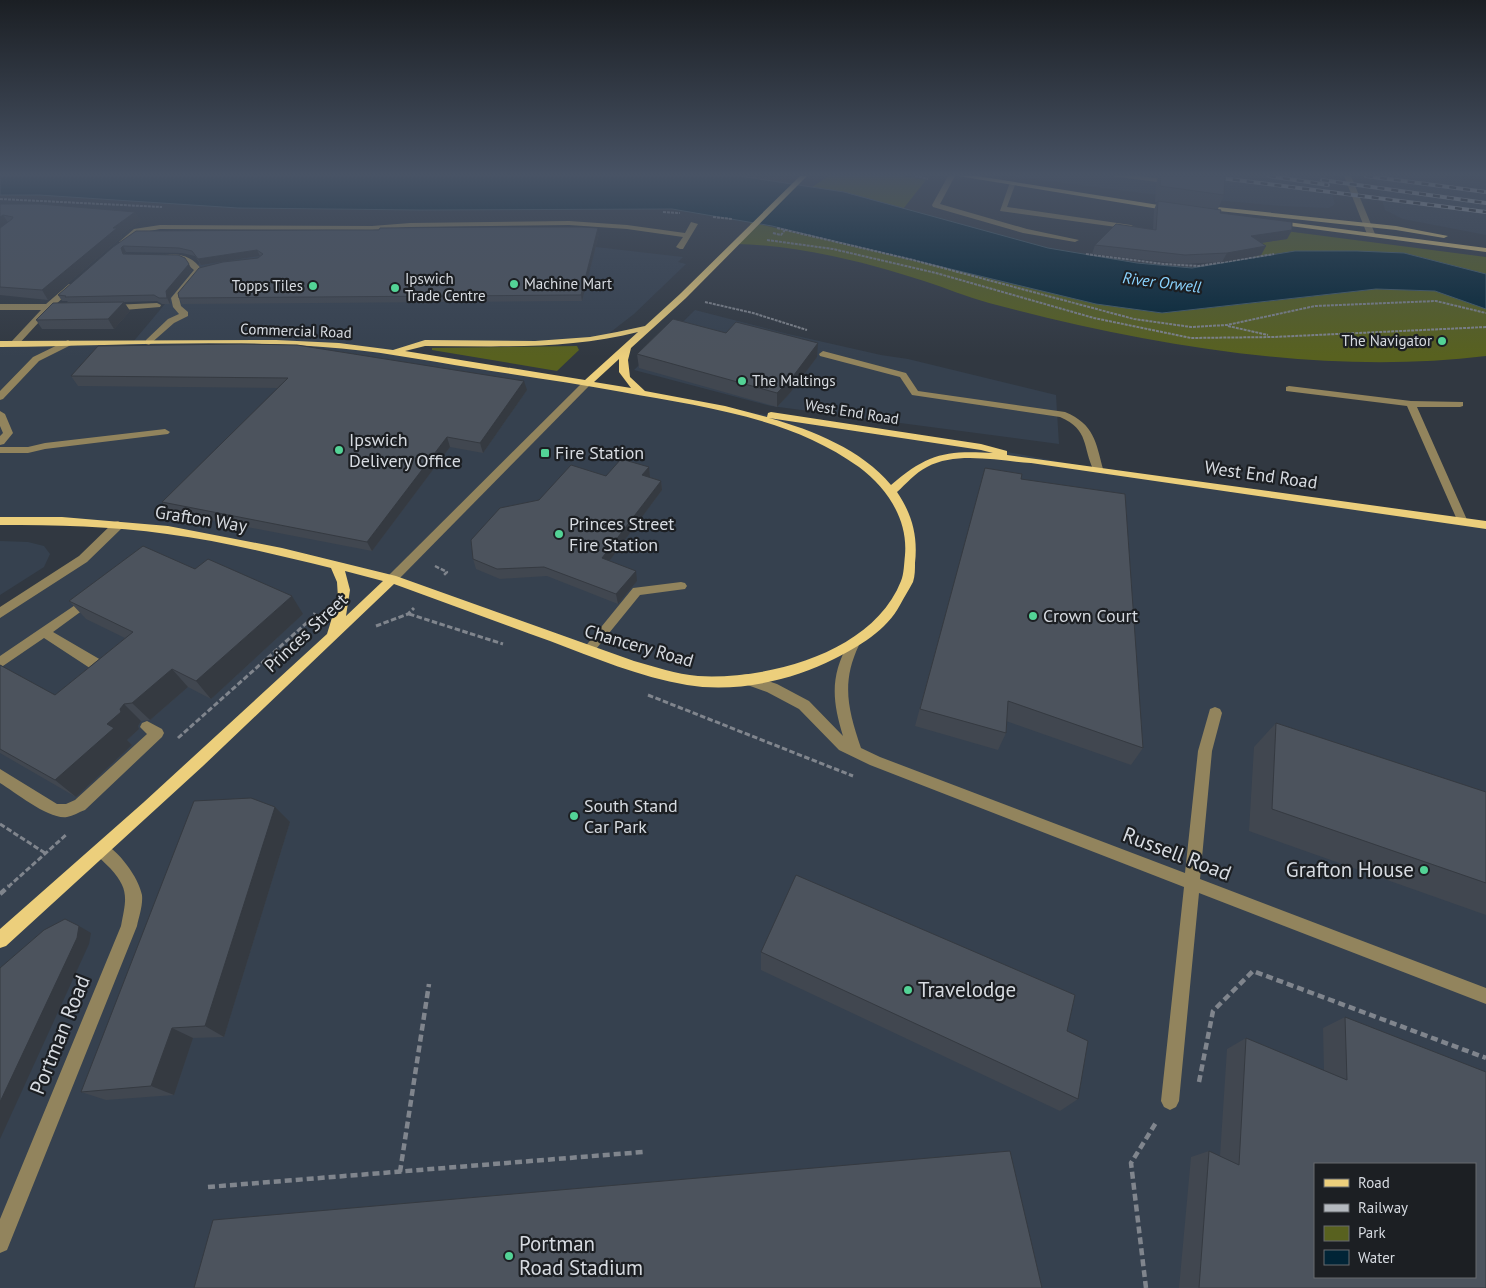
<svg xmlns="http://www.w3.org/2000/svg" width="1486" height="1288" font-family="'PT Sans',sans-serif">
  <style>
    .built { fill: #36414f; fill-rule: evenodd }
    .green { fill: #58611f }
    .water { fill: #012436; stroke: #415b69 }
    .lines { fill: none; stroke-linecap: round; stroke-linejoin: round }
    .path-far3 { stroke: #80858d; stroke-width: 2; stroke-dasharray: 3 1; stroke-linecap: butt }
    .path-far2 { stroke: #80858d; stroke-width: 2.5; stroke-dasharray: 4.5 2; stroke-linecap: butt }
    .path-far1 { stroke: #80858d; stroke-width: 3; stroke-dasharray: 5.5 2.5; stroke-linecap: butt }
    .path { stroke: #80858d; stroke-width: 4.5; stroke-dasharray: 7 4; stroke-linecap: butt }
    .minor { fill: #92845d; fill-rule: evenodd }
    .major { fill: #eccf7c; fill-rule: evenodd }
    .rail-casing { stroke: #b4b9bf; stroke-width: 4 }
    .rail { stroke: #1c1f23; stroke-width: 2.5; stroke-dasharray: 7; stroke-linecap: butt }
    .wall { fill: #414750 }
    .shaded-wall { fill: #353a41 }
    .building { fill: #4c535d; stroke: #353a41; fill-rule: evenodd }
    .poi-dot { fill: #53d396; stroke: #1c1f23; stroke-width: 2 }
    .labels { text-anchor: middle; stroke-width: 4.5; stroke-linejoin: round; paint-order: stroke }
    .far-poi-label { font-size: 15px; fill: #d7dbe1; stroke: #1c1f23; text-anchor: start }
    .far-street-label { font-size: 15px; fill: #d7dbe1; stroke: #1c1f23 }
    .far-water-label { font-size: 16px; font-style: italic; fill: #8ad3fe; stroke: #1c1f23 }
    .poi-label { font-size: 18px; fill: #d7dbe1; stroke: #1c1f23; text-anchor: start }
    .street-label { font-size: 18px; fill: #d7dbe1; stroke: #1c1f23 }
    .near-street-label { font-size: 21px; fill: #d7dbe1; stroke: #1c1f23 }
    .near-poi-label { font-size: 21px; fill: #d7dbe1; stroke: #1c1f23; text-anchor: start }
  </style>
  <rect width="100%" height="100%" fill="#313841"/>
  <g class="built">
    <path d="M1010,176h317l8,28 -6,4 -48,-2 -140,-13z"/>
    <path d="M1375,176h63l48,7v52l-83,-16 -18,-9z"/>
    <path d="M570,244l113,13 -5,5 8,2 -52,50 -31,24 -54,5h-124l-29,9 331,57 254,38 117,22 388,56v763h-1486v-675l83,-54 35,-34 -118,-4v-177l133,-2 79,-94zM1315,1164h160v113h-160z"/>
    <path d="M695,310l93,24 93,21 27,4 148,36 3,49 -288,-38 -137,-36z"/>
    <path d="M0,541l28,1 16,4 6,8 -6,13 -44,28z"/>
  </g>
  <g class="green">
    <path d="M829,176h72l25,4 -23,29 -59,-17 -32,-5z"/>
    <path d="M750,222l346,82 66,9 214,-24 59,2 51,18v47c-162,20 -341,-11 -497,-53 -22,-6 -43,-15 -65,-22 -58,-19 -127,-36 -188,-37l15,-15z"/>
    <path d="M1239,225l247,32v17l-82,-21 -109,-2 -39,6 -12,-15z"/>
    <path d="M577,346l2,4 -22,21 -125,-21v-2z"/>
  </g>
  <path class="water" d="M0,176h740l104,16 204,56 89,15 55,5 103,-17h62l47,2 82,21v35l-51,-18 -59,-2 -214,24 -66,-9 -324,-78 -100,-17 -251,1 -183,-2 -199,-13h-39z"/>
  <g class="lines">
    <g class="path-far3">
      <path d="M915,176l13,3"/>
      <path d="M0,199l162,8"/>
      <path d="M663,212l17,1"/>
      <path d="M713,217l19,2"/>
      <path d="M777,228l136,32 221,59 57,8 36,-2 88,-19 121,-5 50,12"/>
      <path d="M773,233l8,2 4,-5"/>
      <path d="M767,240l66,9 103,24 158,45 97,20 83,-1 212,-10"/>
      <path d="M1086,254l78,10 35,2 75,-12"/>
      <path d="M705,302l48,11 54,17"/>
      <path d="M1228,326l40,9"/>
    </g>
    <path class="path-far2" d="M435,566l12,6 -3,3"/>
    <g class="path-far1">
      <path d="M409,614l94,30"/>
      <path d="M376,626l32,-12 6,-6"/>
      <path d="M648,695l205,81"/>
      <path d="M178,738l133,-119 4,-6"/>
      <path d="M0,824l45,29"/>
      <path d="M8,887l59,-53"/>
    </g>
    <g class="path">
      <path d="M0,894l9,-8"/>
      <path d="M1199,1082l14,-71 40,-40 233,87"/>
      <path d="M400,1172l29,-188"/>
      <path d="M208,1187l435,-35"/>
      <path d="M1146,1288l-15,-125 26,-42"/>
    </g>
    <g class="minor">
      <path d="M948,176h7l-15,28 87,25 52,11 -4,2 -52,-9 -90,-26 -1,-2z"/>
      <path d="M1111,176h27l35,4 3,2 -3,2z"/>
      <path d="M1344,176h7l24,58 -1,2 -7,-2z"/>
      <path d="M1012,183l3,2 -8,22 124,18 4,2 -4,2 -131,-18 9,-26z"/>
      <path d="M569,221l58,4 58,8 6,-11 7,2 -15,25h-3l-4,-2 7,-10 -56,-8 -58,-4 -159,2 -38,3 -212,-1 -21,4 -13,11 -7,-2 15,-13 26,-4 212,1 38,-3z"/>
      <path d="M166,255c15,-2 27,2 36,15l-23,28 2,8 7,6v4l-14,7 -25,22 -3,-1v-4l22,-21 11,-5 -6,-7 -2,-9 23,-28 -11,-9 -17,-2z"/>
      <path d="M69,284l7,2 -21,19v4l-5,1 -33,36h-6v-4l30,-32h-41v-6h46z"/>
      <path d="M157,303l4,2 -1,2 -48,4 -4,-3 4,-3z"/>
      <path d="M68,340l4,3 -1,2 -32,16 -36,38 -3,1v-9l33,-34z"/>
      <path d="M823,351l83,22 12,18 147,21c29,12 31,30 38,57l-1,2h-8c-12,-24 -4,-41 -34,-54l-148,-22 -12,-18 -80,-21 -1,-2z"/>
      <path d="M587,380l3,1v4l-194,197h-8l-2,-3 2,-3 196,-195z"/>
      <path d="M1289,386l122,15 52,1v4l-3,1h-43l51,115 -1,3h-8l-1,-3 -51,-116 -121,-15v-4z"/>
      <path d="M0,411l5,3 8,19 -9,11 -4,1v-9l3,-3 -3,-7z"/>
      <path d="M165,429l5,3 -2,2 -123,15 -17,4h-28v-6h28l17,-4z"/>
      <path d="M118,521l6,4 -2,3 -35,34 -87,56v-11l79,-51 35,-34z"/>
      <path d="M681,582l4,1 2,3 -2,3 -45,6 -48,59h-8l-2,-3 2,-3 49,-60z"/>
      <path d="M90,595l4,1 2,3 -2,3 -41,30 60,35 1,4c-2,6 -6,7 -12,5l-58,-38 -44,30v-12z"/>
      <path d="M853,640l4,2 2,3c-18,38 -11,64 2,103l19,9 305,116 13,-122 12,-42 5,-2 5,2 2,4 -10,38 -12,128 286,109v16l-287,-111 -20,208 -3,6 -6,3 -6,-3 -3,-6 23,-214 -314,-122 -31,-15 -40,-41 -32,-17 -25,-9 -1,-4 1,-4 5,-1 30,10 32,17 34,35c-11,-36 -13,-60 6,-94z"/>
      <path d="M147,721l15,8 2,4 -2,4 -77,73c-6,2 -12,6 -18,7 -18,3 -52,-25 -67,-34v-14l57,35h9l9,-4 72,-66 -7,-7 2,-4z"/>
      <path d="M102,843c16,6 37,35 40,52 1,11 -3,21 -5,31l-130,324 -7,3v-34l121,-293c5,-27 9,-36 -11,-58 -6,-6 -12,-11 -16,-18l3,-5z"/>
    </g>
    <g class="major">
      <path d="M800,176h7l-121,122 -55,50 -3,12 2,17 15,14 80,15 42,11 1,-4 3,-1 210,32 26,7v4l479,66v8l-455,-66c-33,-2 -74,-12 -104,4 -12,6 -21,17 -30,25 15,22 21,44 18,71 0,6 0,13 -2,19 -4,8 -9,15 -13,23 -13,25 -42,42 -66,54 -43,22 -99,34 -147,26 -47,-8 -92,-27 -137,-44 -52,-19 -104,-38 -156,-57l-191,182 -197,180 -6,2v-19l144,-127 183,-168 11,-36 -1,-16 -6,-14c-54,-13 -109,-27 -164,-34 -55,-8 -111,-9 -167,-9v-8h62l106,9 114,22 114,28 238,85c21,6 42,13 64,15 69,4 175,-23 203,-95 3,-7 3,-17 4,-26 3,-36 -18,-67 -46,-88 -69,-50 -156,-60 -237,-75 -50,-9 -100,-16 -149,-24 -50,-8 -100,-18 -150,-21 -107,-8 -216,-1 -323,0v-6l276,-1 63,3 54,7 32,-10 110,1 55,-4 27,-5 28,-6 35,-32zM638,332l-53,48 -180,-29 20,-5c72,0 143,4 213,-14zM619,359v13l12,16 -37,-6zM769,418l212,32 12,3c-48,-3 -66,1 -102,32 -29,-35 -78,-55 -122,-67zM345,571l38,10 -37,35 4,-26z"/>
      <path d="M958,176h19l194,31 4,2 -4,2z"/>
      <path d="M1198,205l198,21 52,10 -4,2 -48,-8 -195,-21 -4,-2z"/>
      <path d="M1272,220l214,28v4l-211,-28h-3z"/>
    </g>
    <defs>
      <g id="rail">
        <path d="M1205,176l281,36"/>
        <path d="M1269,176l59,9"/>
        <path d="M1366,176l120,16"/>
        <path d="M1322,180l164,23"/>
      </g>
    </defs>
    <use href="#rail" class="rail-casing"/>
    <use href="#rail" class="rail"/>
  </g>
  <g class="wall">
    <path d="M1156,176h69l-1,19 -6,14 2,4 72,17 -5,9 -26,4 5,3 -5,9 -39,7 -41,2 -89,-10 3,-9 58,-15 1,-20 3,-8h-2l1,-18 2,-7z"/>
    <path d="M0,204l135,8 5,9 -19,14 1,2 -74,63 -48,-5z"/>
    <path d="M136,231l463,3 -17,67 -400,3 -3,-6 79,-40 2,-2 -59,9 -6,-9 -13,-3 -56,-1 -2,2 68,16 -22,27v7h-8l-5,-3 -33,1 6,9 -16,18h-72l-6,-9 32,-18 -1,-1h-5l-4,-6z"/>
    <path d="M98,346l429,44 -44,63 -33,-6 -78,104 -203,-39 -7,-10 116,-114 -200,-2 -7,-10z"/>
    <path d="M637,354l180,3 -27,36 -13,14 -138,-39z"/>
    <path d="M649,467l1,10 11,4 1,9 -53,71 28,20 -19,23 -71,-28 -47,3 -24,-10 -3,-10 133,-83z"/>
    <path d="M1021,479l122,269 -12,17 -125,-44v12l-8,17 -83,-24 65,-239z"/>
    <path d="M195,569l108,45 -92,85 -23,-12 -38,33 -9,1 -3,5 1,3 -12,11 5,5 -56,52 -76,-44v-88l55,30 70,-57 -39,-19 -17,-18z"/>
    <path d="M1276,723l210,69v123l-237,-84 5,-84z"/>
    <path d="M290,822l-66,215 -31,1 -19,57 -68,5 -25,-8z"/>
    <path d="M761,952l306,79 11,68 -18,12 -299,-141z"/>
    <path d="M1345,1017l141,271h-307l12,-131 18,-6 11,5 7,-107 19,-11 78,33 -1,-43z"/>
  </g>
  <g class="shaded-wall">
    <path d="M135,212l5,9 -19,14 1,2 -74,63 -6,-10 71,-62z"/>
    <path d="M3,215l6,9 -9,7v-14z"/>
    <path d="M598,228l1,6 -17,67 -1,-6z"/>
    <path d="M1292,230l-5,9 -41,6 5,-9z"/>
    <path d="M123,246l3,6 -3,2 -2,-6z"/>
    <path d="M1266,246l-5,9 -39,7 5,-9z"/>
    <path d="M257,250l3,6 -59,9 -3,-6z"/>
    <path d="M189,264l3,6 -22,27v7l-3,-6 -1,-7z"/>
    <path d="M124,302l6,9 -16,18 -6,-10z"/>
    <path d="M818,343l-1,14 -27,36 -13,14v-14z"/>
    <path d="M524,381l3,9 -44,63 -3,-10z"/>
    <path d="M447,437l3,10 -78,104 -5,-9z"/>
    <path d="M649,467l1,10 -7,8 -1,-10z"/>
    <path d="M661,481l1,9 -58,78 -2,-10z"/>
    <path d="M636,571l1,10 -19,23 -2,-10z"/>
    <path d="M292,596l11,18 -92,85 -15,-18z"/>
    <path d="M172,669l16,18 -38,33 -18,-17z"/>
    <path d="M124,704l17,17 -3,5 1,3 -12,11 5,5 -56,52 -21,-17 52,-56 13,-15z"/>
    <path d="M275,807l15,15 -66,215 -19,-11z"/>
    <path d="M79,926l12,7 -2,11 -89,195v-37z"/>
    <path d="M172,1028l21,10 -19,57 -23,-9z"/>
  </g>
  <g class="building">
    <path d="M1161,176h64l-1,19 -64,-9z"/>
    <path d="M1158,201l63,9 -1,3 72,9v8l-41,6 15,10 -39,7 -42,2 -90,-10 21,-21 40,6z"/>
    <path d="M0,204h40l95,8 -22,16h4l-75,62 -42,-3v-59l12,-9 1,-2 -10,-2 -3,2z"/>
    <path d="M497,227h85l16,1 -17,67 -402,3 -1,-5 21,-25 24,-6 35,-4 5,-4 -6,-4 -59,9 -6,-8 -13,-3 -56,-2 -2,2 2,6 55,1 7,3 4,6 -23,27 1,7h-8l-5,-3 -89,2 1,-1 -8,-1 55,-48 23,-16 192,-1h51l1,-2z"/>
    <path d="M124,302l-16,17 -72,1 17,-17z"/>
    <path d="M673,319l53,14 10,-11 82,21 -27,36 -14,14 -140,-39z"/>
    <path d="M241,344l56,1 227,36 -44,62 -33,-6 -80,105 -205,-40 126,-124 -217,-2 27,-30z"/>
    <path d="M621,459l28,8 -7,8 19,6 -59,77 34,13 -20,23 -72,-27 -47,2 -24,-10 -2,-19 29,-32 39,-8 32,-35 35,11z"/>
    <path d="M985,468l37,6 -1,5 104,15 18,254 -135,-47 -2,32 -86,-24z"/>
    <path d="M143,546l52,23 13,-10 84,37 -96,85 -24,-12 -40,34 -8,1 -4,5 1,3 -14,12 7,4 -59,52 -55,-31v-84l55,30 78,-63 -64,-31z"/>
    <path d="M1276,723l210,69v91l-214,-74z"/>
    <path d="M251,798l24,9 -70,219 -33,2 -21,58 -70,6 113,-291z"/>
    <path d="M796,875l279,120 -8,36 21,10 -10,58 -317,-147z"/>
    <path d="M65,919l14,7 -2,12 -77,164v-134l44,-38z"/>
    <path d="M1345,1017l141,55v216h-287l10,-137 30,14 7,-127 101,42zM1315,1164h160v113h-160z"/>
    <path d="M1010,1151l32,137h-848l19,-68z"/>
  </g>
  <linearGradient id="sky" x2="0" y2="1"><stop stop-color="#1b1f24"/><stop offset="0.49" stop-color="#485365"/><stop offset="1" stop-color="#485365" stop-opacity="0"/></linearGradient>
  <rect width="1486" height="357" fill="url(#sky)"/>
  <g class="poi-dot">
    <circle cx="514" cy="284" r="5"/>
    <circle cx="313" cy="286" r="5"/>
    <circle cx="395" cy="288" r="5"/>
    <circle cx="1442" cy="341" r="5"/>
    <circle cx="742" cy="381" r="5"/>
    <circle cx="339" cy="450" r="5"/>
    <rect x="540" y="448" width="10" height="10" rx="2.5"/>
    <circle cx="559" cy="534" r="5"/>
    <circle cx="1033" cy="616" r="5"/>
    <circle cx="574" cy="816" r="5"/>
    <circle cx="1424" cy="870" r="5"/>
    <circle cx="908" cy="990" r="5"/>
    <circle cx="509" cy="1256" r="5"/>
  </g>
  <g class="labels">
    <g class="far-poi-label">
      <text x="405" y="284">Ipswich<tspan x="405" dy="17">Trade Centre</tspan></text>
      <text x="524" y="289">Machine Mart</text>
      <text x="303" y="291" text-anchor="end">Topps Tiles</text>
      <text x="1432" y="346" text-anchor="end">The Navigator</text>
      <text x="752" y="386">The Maltings</text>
    </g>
    <g class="far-street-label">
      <text transform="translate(296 331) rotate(2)" y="5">Commercial Road</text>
      <text transform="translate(852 412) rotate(9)" y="5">West End Road</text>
    </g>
    <g class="far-water-label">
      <text transform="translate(1162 282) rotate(7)" y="6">River Orwell</text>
    </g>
    <g class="poi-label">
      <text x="349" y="446">Ipswich<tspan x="349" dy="21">Delivery Office</tspan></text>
      <text x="555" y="459">Fire Station</text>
      <text x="569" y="530">Princes Street<tspan x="569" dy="21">Fire Station</tspan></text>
      <text x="1043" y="622">Crown Court</text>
      <text x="584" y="812">South Stand<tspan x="584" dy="21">Car Park</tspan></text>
    </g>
    <g class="street-label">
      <text transform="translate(1261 475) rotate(8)" y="6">West End Road</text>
      <text transform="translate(201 519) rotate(9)" y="6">Grafton Way</text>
      <text transform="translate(306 633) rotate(-43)" y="6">Princes Street</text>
      <text transform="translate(639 646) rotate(16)" y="6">Chancery Road</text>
    </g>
    <g class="near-street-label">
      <text transform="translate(1177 854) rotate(21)" y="7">Russell Road</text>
      <text transform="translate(60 1035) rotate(-68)" y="7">Portman Road</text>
    </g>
    <g class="near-poi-label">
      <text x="1414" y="877" text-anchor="end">Grafton House</text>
      <text x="918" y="997">Travelodge</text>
      <text x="519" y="1251">Portman<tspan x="519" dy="24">Road Stadium</tspan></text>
    </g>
  </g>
  <rect x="1314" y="1163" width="162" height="115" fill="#1c1f23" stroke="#676a6f"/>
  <rect x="1324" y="1179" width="25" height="8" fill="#eccf7c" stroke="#676a6f"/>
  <text x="1358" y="1188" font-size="15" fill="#d7dbe1">Road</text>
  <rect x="1324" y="1204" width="25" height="8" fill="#b4b9bf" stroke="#676a6f"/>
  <text x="1358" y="1213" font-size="15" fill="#d7dbe1">Railway</text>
  <rect x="1324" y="1226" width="25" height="15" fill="#58611f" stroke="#676a6f"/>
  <text x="1358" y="1238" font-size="15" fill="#d7dbe1">Park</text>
  <rect x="1324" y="1250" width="25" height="15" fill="#012436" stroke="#676a6f"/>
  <text x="1358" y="1263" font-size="15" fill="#d7dbe1">Water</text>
</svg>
